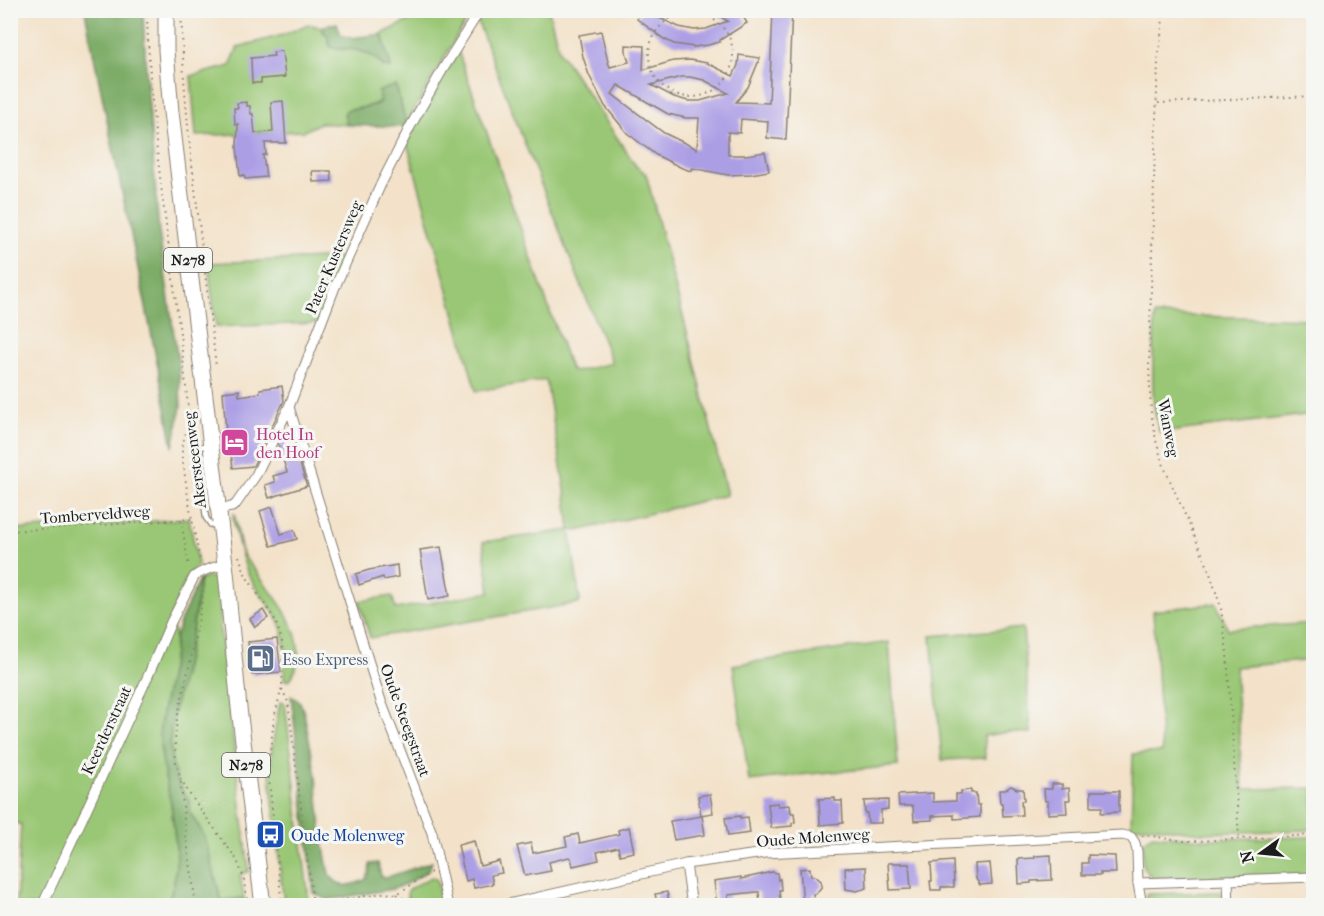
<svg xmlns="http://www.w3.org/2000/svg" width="1324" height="916" font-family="'IM FELL French Canon',serif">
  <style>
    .green { fill: #9ac775; stroke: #5b7248; stroke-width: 1.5 }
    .forest { fill: #7bac66; stroke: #4c6441; stroke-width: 1.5 }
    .building { fill: #ac9ee5; fill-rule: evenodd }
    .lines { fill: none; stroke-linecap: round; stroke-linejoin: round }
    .service-casing { stroke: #887f72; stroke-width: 7 }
    .minor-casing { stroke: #887f72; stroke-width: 11 }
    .primary-casing { stroke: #887f72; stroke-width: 17 }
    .path { stroke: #887f72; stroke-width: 2; stroke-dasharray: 1.5 4.5; stroke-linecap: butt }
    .service { stroke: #fff; stroke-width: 4.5 }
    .minor { stroke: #fff; stroke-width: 9 }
    .primary { stroke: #fff; stroke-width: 15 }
    .labels { text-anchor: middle; stroke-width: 6; stroke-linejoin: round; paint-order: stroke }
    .shield { fill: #f6f6f2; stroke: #5d5d5c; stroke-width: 1.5 }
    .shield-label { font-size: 15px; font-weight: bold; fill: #1c1c1c }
    .street-label { font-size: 16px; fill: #1c1c1c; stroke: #f6f6f2 }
    .hotel-label { font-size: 16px; fill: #b23c85; stroke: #f6f6f2; text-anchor: start }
    .service-label { font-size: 16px; fill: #4e5e75; stroke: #f6f6f2; text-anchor: start }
    .transit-label { font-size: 16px; fill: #164399; stroke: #f6f6f2; text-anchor: start }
  </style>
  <rect width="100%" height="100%" fill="#f6f6f2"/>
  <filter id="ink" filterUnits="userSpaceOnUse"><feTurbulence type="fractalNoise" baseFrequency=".0167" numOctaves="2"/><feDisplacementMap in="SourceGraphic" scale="12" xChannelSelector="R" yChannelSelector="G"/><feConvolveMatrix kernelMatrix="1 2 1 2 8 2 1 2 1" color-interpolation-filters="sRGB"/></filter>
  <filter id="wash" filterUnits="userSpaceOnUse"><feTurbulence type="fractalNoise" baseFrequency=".008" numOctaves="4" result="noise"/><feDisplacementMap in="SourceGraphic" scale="24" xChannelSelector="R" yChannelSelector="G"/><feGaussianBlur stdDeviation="1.35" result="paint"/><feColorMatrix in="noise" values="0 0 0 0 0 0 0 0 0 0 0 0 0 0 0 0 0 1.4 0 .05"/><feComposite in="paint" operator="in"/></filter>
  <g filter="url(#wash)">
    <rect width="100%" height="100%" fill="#f3e2c9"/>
    <g class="green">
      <path d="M421,11h53l-16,23 -52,90 -10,-38c-20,20 -22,20 -49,24l-2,4 2,11 -27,-2 -16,8 -108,5 -5,-60 39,-10 8,-19 45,-12 25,-11 12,3 17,22c20,-1 34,2 47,18h7l-9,-33 39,-19z"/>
      <path d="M484,11h65l10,40 77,115 10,8 48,185 33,136 -150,36 -7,-1 10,71 -1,2 -209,35 -11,-37 33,-5 4,13 94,-17 -7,-50 87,-12 -5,-41 -19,-109 -70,11 -69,-248 51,-92 112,317 4,4 38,-9 -89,-224 -46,-119z"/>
      <path d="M345,257l-26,66 -103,4 -8,-64z"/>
      <path d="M1155,315l158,4v95l-153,19c-12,-34 -6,-82 -5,-118z"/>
      <path d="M234,513c3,11 5,31 9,41 3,7 10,13 14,19 22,29 59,71 32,108l-5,-1c2,-20 3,-45 -8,-64 -9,-14 -21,-27 -28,-43 -8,-17 -11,-36 -15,-54z"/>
      <path d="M189,518l9,46 -11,13 -16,39 4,22 -1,15 -12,60 -2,35 11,55 6,54 -3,26 -5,20 -2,3 -151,-1 5,-81 -10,-1v-293l122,-7z"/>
      <path d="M207,576c5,1 9,3 12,8 5,9 1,35 1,46l29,241 -9,4 4,23 -23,2 -16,-63 -16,-26 1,-9c-4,-6 -9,-13 -12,-19 -18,-44 0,-84 9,-126 5,-26 10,-52 13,-78h4z"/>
      <path d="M1216,603l12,26 85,-6v37l-78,7 8,122 70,-1v42l-112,3 -52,-7h-10l-8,3 2,-75 29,-2 -9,-141z"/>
      <path d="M1023,628l8,105 -22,-1 -25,4 1,22 -43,2 -11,-124z"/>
      <path d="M889,642l9,124 -99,9 -50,6 -16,-116z"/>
      <path d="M280,702l5,1 23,190v5l-2,4 -22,3 -14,-131 2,-27z"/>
      <path d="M1152,835l56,4 105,-2v38l-161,3 -9,-11v-25z"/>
      <path d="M431,877l5,2 1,2 5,24h-22l-12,-6 -1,-5 2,-5z"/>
      <path d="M1221,892v13h-75v-11z"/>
    </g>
    <g class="forest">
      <path d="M85,11h58l3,60 13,161 20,136 2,39 -8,40c-26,-146 -60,-291 -88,-436z"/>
      <path d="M337,23l4,12 10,3 31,-4 9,34 -7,-1c-10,-12 -23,-18 -39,-18 -6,0 -9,0 -15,-2l-2,-10 -8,-10z"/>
      <path d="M396,86l10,38 -2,3 -57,-2 -3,-11 3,-4c11,-2 23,-2 33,-8l-2,-10 9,-4z"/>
      <path d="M200,579c-3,26 -8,52 -13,78 -9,42 -27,83 -9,126 3,7 8,13 12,19l-1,9 16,26 16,63 23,-2 2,7h-79l7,-22 3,-26 -6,-54 -7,-30 -5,-39 3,-21 12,-60 1,-15 7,-21 17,-37z"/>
      <path d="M291,696l9,6 4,11 12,63 6,62 7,36 6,7 9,5 13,-3 8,-3 4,-7 1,-9 8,-1 3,13 4,2 47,-16 -3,8 -21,13 -15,6 -66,11 -13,-7z"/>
    </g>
    <g id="blocks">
      <g class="building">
        <path d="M642,10h29l-14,7 22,10 15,3 12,-1 22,-8 -19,-11h30l8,13 -27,17v2l-12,3 -14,2 -20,-3 -10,-5 -27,-20z"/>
        <path d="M773,10h19l-6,130 -19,-2 1,-17 -27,-2 -1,14 -12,-1v23h18l19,-3 4,19 -18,3 -23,1 -36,-7 -1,3 -9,-3 -26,-13 -29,-22 -22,-27 -16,-31 -6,-18 -4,-22 22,-4 7,31 2,5 19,-5 -3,-10v-7l18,1 -1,24 30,-9 17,-1 17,3 26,13 5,-11 1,-10 21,3 -12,29 -12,15 33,1zM681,77h9l14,3 24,13 -28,8h-12l-14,-4 -23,-12zM618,85l50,29 18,4h13l-2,31 -33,-16 -52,-39z"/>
        <path d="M282,51l3,26 -24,2v4h-9l-1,-25 23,-2 -1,-4z"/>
        <path d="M283,101l3,42h-21l1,12h-3l3,22 -21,2 -1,-4 -4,1 -3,-29 1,-23 -3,1 -1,-17h4l-1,-5 10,-1v4h3l1,8h2l2,19 18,-1 -2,-30z"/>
        <path d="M312,171h19l1,10 -19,1z"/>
        <path d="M282,386l2,15 -31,65 -20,2 -3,-22 -3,1 -4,-55 16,-2v6l21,-3v-4z"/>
        <path d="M290,433l17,53 -38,12 -4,-13 10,-3 -2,-6 14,-4 -9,-28 5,-9z"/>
        <path d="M272,507l9,27 13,-4 3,9 -26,7 -11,-35z"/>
        <path d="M441,547l9,49 -22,4 -8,-50z"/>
        <path d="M397,565l1,12 -14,3 -1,-3 -24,8 -3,-11 13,-4z"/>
        <path d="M263,610l5,8 -13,9 -5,-8z"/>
        <path d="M277,639l4,33 -29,3 -4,-33z"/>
        <path d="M1052,784h10v5l7,-1 1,12h-4l1,13 -19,1v-13h-3l-1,-12h8z"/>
        <path d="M1011,786l6,3h6l1,12h-3l1,14 -19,1 -1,-13h-2l-1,-13h6z"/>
        <path d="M970,790h1v3h5l1,12h3v12l-26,2v-4l-22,1v4l-18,1 -1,-15h-14l-1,-11 35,-2v9l23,-1v-7h5v-3z"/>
        <path d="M1091,791h28v21l-18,1 1,-6h-11z"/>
        <path d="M710,794l3,19 -12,2 -3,-19z"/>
        <path d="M835,798v3h7l1,22 -23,2 -1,-26z"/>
        <path d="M888,800v9l-7,1v13h-13l-1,-10h-2l-1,-12z"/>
        <path d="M778,803v3l12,-1 1,8h3l1,9 -3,1v3l-21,2 -3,-24z"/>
        <path d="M702,816l3,19 -31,5 -4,-19z"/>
        <path d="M740,816v2l8,-1 2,16 -22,3 -3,-18z"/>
        <path d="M629,827l5,25 -14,3 -2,-8 -21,5 2,8 -26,6 -2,-8 -2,-1 -20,5 2,9 -26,5 -8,-30 14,-3 2,10 34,-7 -2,-9 13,-3 2,9 39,-9 -1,-4z"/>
        <path d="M474,841l6,25 19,-5 3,12 -11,2 2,9 -19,4 -2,-9 -6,2 -8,-36z"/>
        <path d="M1051,855l1,25 -21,1v2l-12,1 -1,-25 17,-1v-2z"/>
        <path d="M1088,855l27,1 1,17h-16l1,2h-19v-12h6z"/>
        <path d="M953,861l1,26h-13v3h-10l-1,-9h2l-1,-18z"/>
        <path d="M888,863h13v1h8l2,25 -21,1z"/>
        <path d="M990,863l2,21 -12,1 -4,-6 -1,-15z"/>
        <path d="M866,867l1,21 -10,3 -11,-2 -1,-21z"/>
        <path d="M810,868l1,8h4l6,5 1,5 -6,8h-3l1,8 -11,1 -3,-34z"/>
        <path d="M772,872l5,1 1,7 2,-1 1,11h-2l1,10 -20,2 -1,-10h-2l-29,3 1,11h-12l-3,-25 27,-4v2z"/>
        <path d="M667,892l3,14h-12l-3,-12z"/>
      </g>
    </g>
  </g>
  <g filter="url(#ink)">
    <use href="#blocks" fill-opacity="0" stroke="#887f72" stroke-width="1.5"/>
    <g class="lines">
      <defs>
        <path id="service" d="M207,445l-7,2 -2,8 8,63 5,7h6"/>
        <g id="minor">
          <path d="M289,407l92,294 51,132 16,73"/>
          <path d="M218,509l14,-2 4,-3 20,-29 33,-68 46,-120 46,-103 29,-57 33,-58 37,-59"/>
          <path d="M686,864l6,42"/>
          <path d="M1228,880l1,26"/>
          <path d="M1138,883l176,-6"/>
          <path d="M42,906l106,-230 23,-54 23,-45c6,-6 22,-11 31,-12"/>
          <path d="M499,906l187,-42 79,-11 357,-18 9,2 4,6 2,8 1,32 4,23"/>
        </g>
        <path id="primary" d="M166,10v40l5,62 55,460 13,136 24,198"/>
      </defs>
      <use href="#service" class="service-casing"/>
      <use href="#minor" class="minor-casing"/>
      <use href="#primary" class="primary-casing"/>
      <g class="path">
        <path d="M147,10c3,137 30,272 42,408l-1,8 -6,19v12l8,52 10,52"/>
        <path d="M181,10l3,69 5,59 27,228"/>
        <path d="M1164,10l-6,52 -4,118 -5,186 2,47 6,32 8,24 43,98 13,41 6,45 12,185"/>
        <circle cx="691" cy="55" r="42"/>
        <path d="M1158,103l156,-7"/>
        <path d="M181,520l8,47"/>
        <path d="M10,531l182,-12"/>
        <path d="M239,556l7,20 29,44 7,21 1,27 -1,19 -8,31 -6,51 14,137"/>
        <path d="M203,584l-2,23 -9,47 -15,65 -2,23 1,22 5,15 7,13 49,68 6,16 5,30"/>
        <path d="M282,689l6,13 25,203"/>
        <path d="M181,782l3,37 12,87"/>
        <path d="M1142,836l3,-1 39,6h13l117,-6"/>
        <path d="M397,894l17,12"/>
        <path d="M311,906l71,-13 15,1 34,-22"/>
      </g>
      <use href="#service" class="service"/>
      <use href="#minor" class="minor"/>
      <use href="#primary" class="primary"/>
    </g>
  </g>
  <defs>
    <symbol id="hotel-square" viewBox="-11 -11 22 22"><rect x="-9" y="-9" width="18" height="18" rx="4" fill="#d1479c" stroke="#f6f6f2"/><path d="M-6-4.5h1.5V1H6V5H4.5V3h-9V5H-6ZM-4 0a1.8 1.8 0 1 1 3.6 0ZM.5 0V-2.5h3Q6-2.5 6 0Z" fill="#fff"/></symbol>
    <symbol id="fuel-square" viewBox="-11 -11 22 22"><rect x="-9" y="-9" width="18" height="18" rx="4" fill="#5c6f8a" stroke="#f6f6f2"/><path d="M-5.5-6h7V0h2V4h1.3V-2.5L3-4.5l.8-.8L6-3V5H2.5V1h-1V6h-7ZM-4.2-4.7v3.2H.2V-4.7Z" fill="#fff"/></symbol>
    <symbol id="bus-square" viewBox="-11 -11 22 22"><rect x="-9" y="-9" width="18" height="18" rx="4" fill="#1a4fb4" stroke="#f6f6f2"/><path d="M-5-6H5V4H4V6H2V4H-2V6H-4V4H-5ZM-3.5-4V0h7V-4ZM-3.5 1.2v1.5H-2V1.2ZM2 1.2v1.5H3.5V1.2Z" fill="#fff"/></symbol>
  </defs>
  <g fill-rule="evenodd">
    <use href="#hotel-square" x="218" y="426" width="33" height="33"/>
    <use href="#fuel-square" x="244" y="642" width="33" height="33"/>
    <use href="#bus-square" x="254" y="818" width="33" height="33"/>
  </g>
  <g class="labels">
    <g class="shield">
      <rect x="164" y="248" width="48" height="24" rx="4.5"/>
      <rect x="222" y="753" width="48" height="24" rx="4.5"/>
    </g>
    <g class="shield-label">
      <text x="188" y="265">N278</text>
      <text x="246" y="770">N278</text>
    </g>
    <g class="street-label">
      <text transform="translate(333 257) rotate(-67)" y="6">Pater Kustersweg</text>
      <text transform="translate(1169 428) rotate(79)" y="6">Wanweg</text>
      <text transform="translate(194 460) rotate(-97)" y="6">Akersteenweg</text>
      <text transform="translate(95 514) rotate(-4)" y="6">Tomberveldweg</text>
      <text transform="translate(406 720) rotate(70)" y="6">Oude Steegstraat</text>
      <text transform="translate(106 730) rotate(-65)" y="6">Keerderstraat</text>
      <text transform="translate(813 837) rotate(-4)" y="6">Oude Molenweg</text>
    </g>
    <g class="hotel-label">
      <text x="256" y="440">Hotel In<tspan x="256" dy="18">den Hoof</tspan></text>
    </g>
    <g class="service-label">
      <text x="282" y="665">Esso Express</text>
    </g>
    <g class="transit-label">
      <text x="291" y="841">Oude Molenweg</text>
    </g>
  </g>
  <rect width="1324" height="916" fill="none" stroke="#f6f6f2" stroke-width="36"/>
  <g transform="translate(1261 853) rotate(255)" stroke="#f6f6f2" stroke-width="4.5" paint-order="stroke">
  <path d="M0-4.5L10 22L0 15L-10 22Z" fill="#1c1c1c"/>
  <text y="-9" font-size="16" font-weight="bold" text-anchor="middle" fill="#1c1c1c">N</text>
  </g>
</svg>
